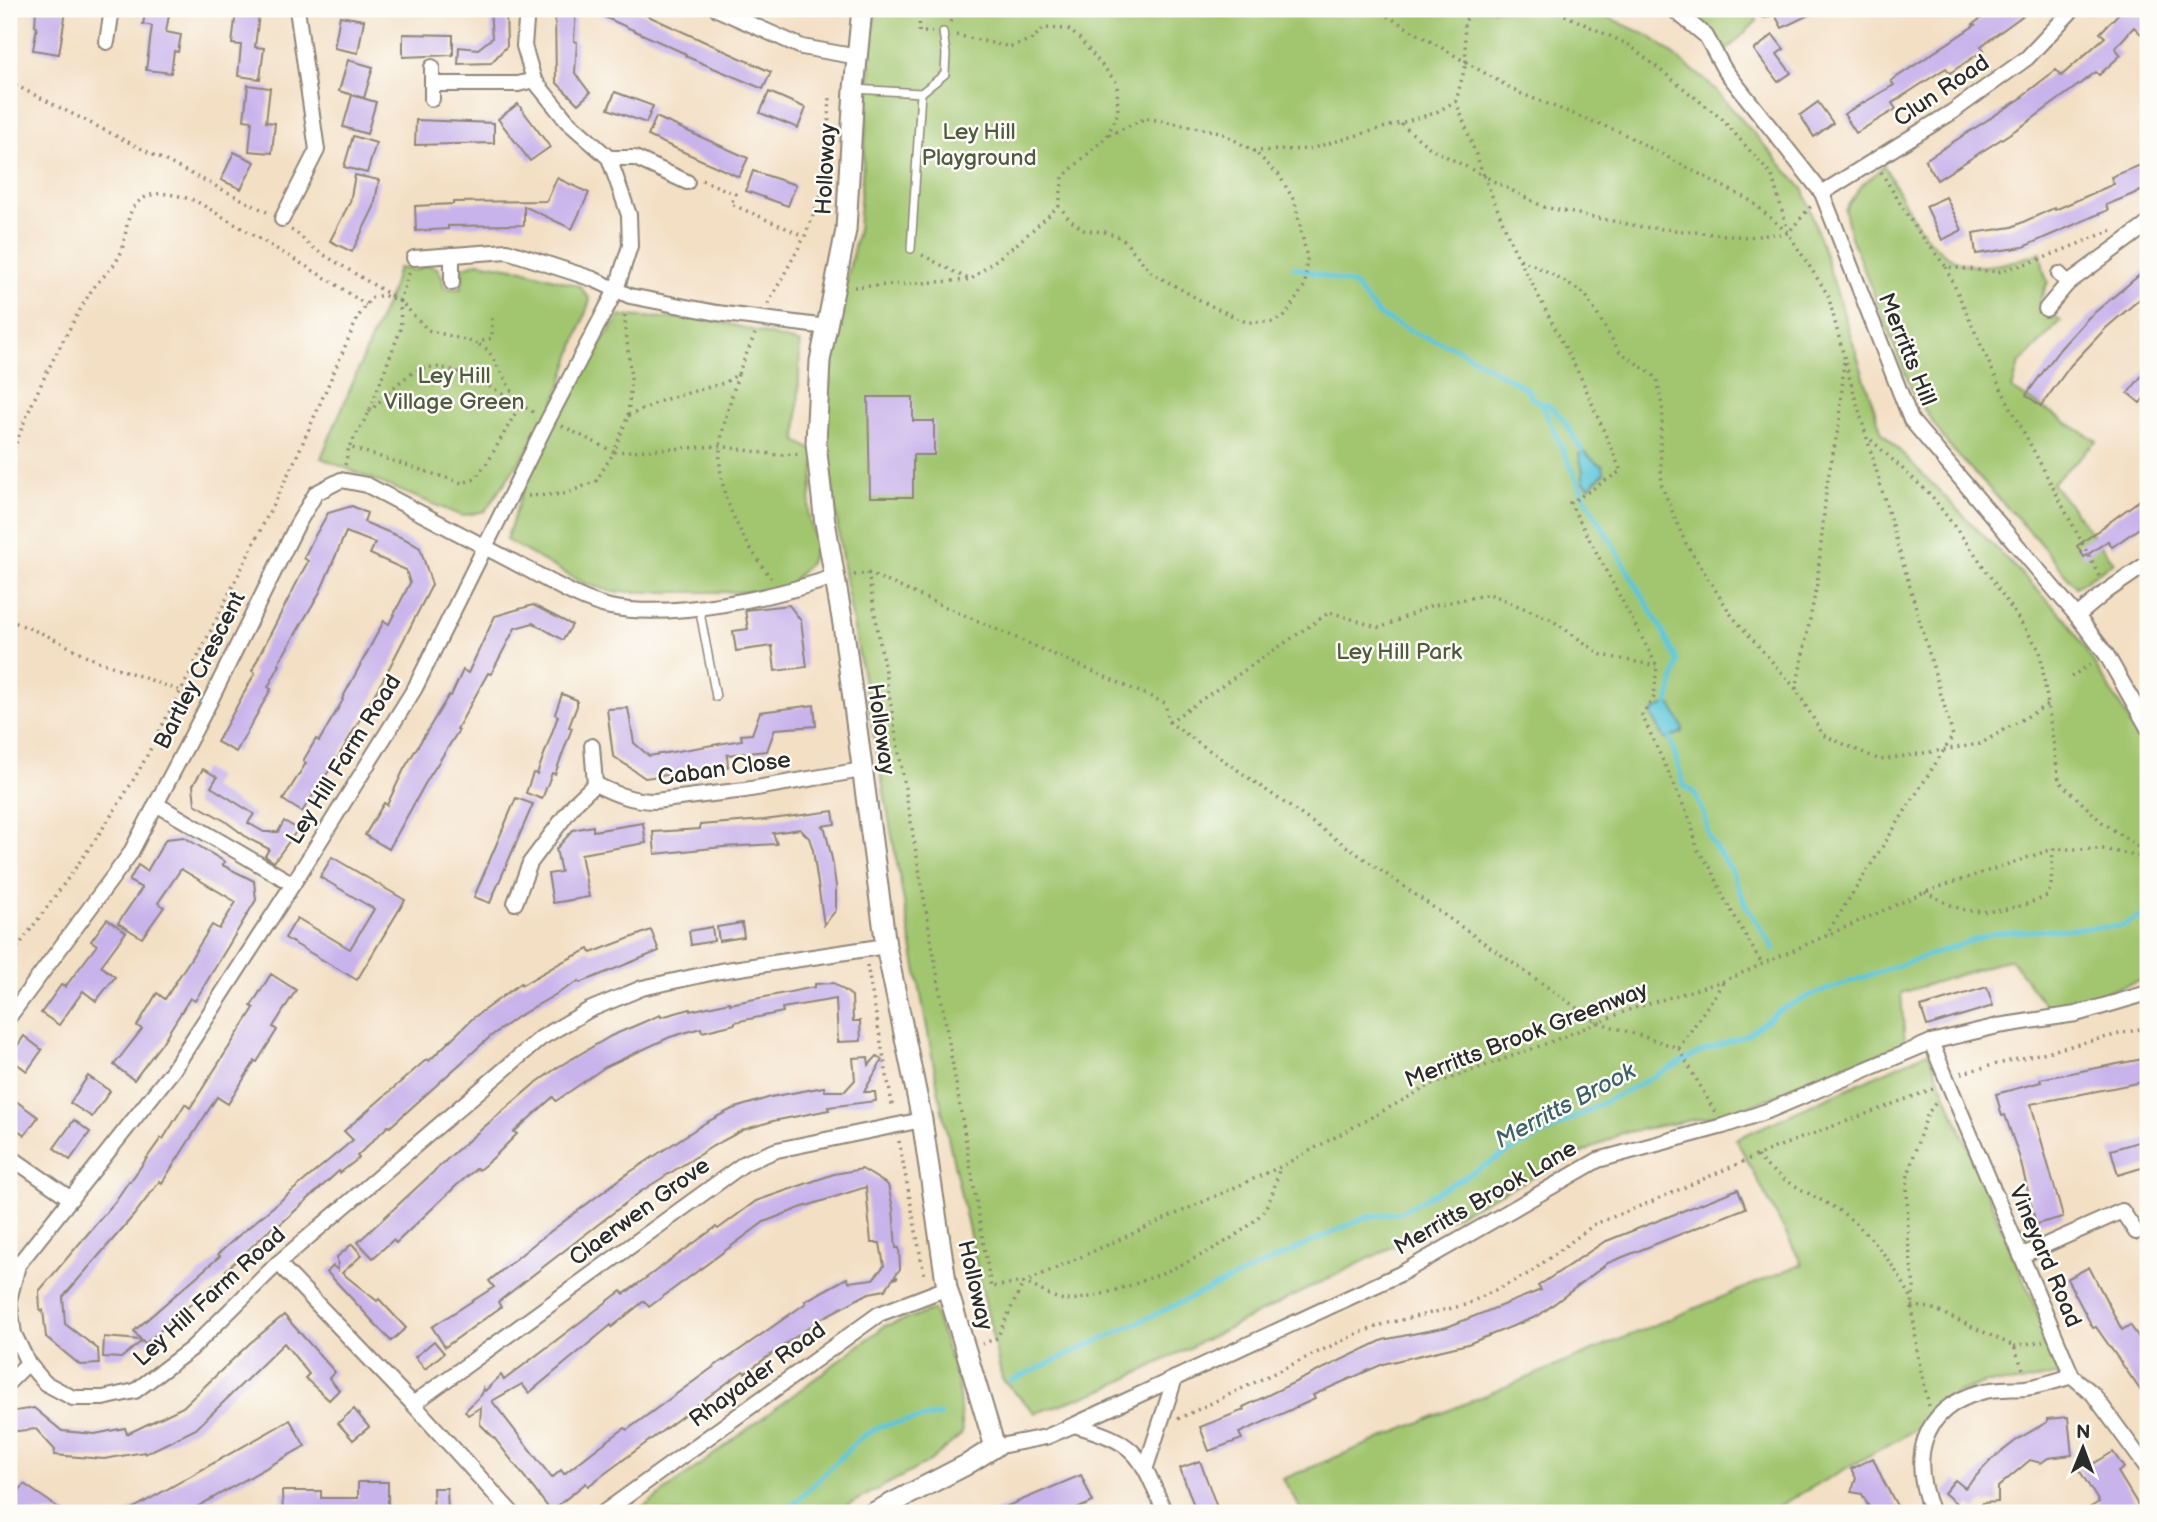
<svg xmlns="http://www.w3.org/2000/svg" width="2157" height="1522" font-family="'Balsamiq Sans',sans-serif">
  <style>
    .green { fill: #a2c66f; stroke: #66784d; stroke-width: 2 }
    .water { fill: #5dc6d9; stroke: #447882; stroke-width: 2 }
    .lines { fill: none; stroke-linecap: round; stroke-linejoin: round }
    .stream { stroke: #5dc6d9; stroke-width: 5 }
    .building { fill: #c9b3eb; fill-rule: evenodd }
    .service-casing { stroke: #8f8578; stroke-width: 10 }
    .minor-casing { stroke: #8f8578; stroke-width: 18 }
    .tertiary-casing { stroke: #8f8578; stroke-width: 23 }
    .path { stroke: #8f8578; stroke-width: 3.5; stroke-dasharray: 2 5; stroke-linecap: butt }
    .service { stroke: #fff; stroke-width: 7 }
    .minor { stroke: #fff; stroke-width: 14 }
    .tertiary { stroke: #fff; stroke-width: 19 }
    .labels { text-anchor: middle; stroke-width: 5; stroke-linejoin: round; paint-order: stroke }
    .street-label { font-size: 23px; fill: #2b2b2b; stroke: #fdfcf7 }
    .park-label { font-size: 23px; fill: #4f5a3f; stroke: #fdfcf7 }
    .water-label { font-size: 24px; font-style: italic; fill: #3c6168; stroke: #fdfcf7 }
  </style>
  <rect width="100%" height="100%" fill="#fdfcf7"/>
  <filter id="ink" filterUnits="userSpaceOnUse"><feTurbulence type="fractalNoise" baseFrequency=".0143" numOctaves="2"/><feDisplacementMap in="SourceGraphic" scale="14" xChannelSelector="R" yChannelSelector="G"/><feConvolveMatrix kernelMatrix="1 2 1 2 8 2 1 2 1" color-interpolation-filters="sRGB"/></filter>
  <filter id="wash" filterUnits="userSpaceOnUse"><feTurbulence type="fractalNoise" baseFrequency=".00686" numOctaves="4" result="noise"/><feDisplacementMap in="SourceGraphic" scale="28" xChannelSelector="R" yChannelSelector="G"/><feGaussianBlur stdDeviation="1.57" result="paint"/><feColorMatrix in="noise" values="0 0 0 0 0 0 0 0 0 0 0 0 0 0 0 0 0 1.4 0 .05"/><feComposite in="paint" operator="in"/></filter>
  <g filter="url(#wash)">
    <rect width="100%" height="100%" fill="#f3dfc4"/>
    <g class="green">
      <path d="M875,9h715l61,28 59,47 94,106 78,243 185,187 81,131v227l-99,32 -39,-51 -109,34 4,51 -170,68 -113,21 -516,256 -71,24 -33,-34 -60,-269 -98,-537 -18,-132 5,-88 27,-124z"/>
      <path d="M1692,9h62l3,12 -32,31z"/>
      <path d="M1884,166c23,38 45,101 98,100 20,0 40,-8 59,-13l3,20 4,9 -9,20 22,19 -42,43 -7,25 85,52 -45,42 62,79 -38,25 -42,-51 -85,-90 -36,-53 -62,-156 -6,-27 17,-25z"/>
      <path d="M478,262l41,7 61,17 10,14 -40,117 70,-101 94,4 86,23 -3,98 20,12 -9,61 8,29 -6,20 -28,29h-169l-30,-9 -77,-43 40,-117 -61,88 -23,5 -141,-58 70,-166 7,-24 17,2 13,-5 9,3 5,8 2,12 17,1 3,-22z"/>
      <path d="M1928,1052l135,321 -42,10h-36l-29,11 -29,21v8l-161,90h-463l-20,-34 519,-215 -66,-125z"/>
      <path d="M934,1310l24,73 4,51 -33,28 -96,51h-197l249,-187z"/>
    </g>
    <g class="water">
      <path d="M1582,450l15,13 6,2 1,8 -15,14 -6,-6v-9l-4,-17z"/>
      <path d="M1668,704l4,2 11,22v4l-18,7 -14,-25 5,-5z"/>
    </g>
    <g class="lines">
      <g class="stream">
        <path d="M1294,267l60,18 25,30 40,20 35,12 73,42 5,9 9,5 45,96 74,127 18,36 -10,42"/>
        <path d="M1541,403c18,2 31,33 41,47"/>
        <path d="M1670,738l14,47 11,9 9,21 5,23 22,32 15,35 28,44"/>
        <path d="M1011,1381l355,-164 35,-5 123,-68 177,-92 46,-17 33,-25 29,-14 186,-63 127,-7 26,-13"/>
        <path d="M785,1513l74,-74 22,-13 60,-11"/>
      </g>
    </g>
    <g id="blocks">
      <g class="building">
        <path d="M36,9l30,2 -7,43 -26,-4 4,-24h-2z"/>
        <path d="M146,9h24l-4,23 15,3 -3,17 -4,-1 -3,22 -25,-3 6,-44 -9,-2z"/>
        <path d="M490,9h16l1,37 -16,17 -33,1 1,-17 19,2 14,-11z"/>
        <path d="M555,9h21l-2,32 3,1 -2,31 15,20 -12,11 -22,-22z"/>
        <path d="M587,9h46l138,63 -8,17 -78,-33 1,-2z"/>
        <path d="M1775,9h46l-39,19 -8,-15z"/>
        <path d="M1994,9h38l-51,37 3,4 -34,23 -4,-5 -54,35 4,6 -40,24 -12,-19 50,-29 -3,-4 84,-56 -2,-1z"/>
        <path d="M2123,9h25v17l-7,8 -7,-7 -19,21 6,7 -22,20 -3,-3 -68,50 -91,58 -12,-20 98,-63 -1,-1 34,-26 5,6 44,-39 -5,-4z"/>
        <path d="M236,12l23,2 -4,33 9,1 -4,31 -22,-3 3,-31 -9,-1z"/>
        <path d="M340,16l24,4 -6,33 -24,-5z"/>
        <path d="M403,34l50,1v20l-50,2z"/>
        <path d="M1773,35l11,14 -7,5 14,19 -13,9 -24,-32z"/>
        <path d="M348,60l25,7 -9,31 -25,-7z"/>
        <path d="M248,85l22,3 -4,34 9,1 -3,30 -23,-2 3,-30 -8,-1z"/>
        <path d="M615,92l38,14 -7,17 -38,-14z"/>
        <path d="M769,92l37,16 -8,20 -38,-15z"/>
        <path d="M352,95l24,7 -9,32 -24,-7z"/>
        <path d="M1818,102l15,21 -19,14 -14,-22z"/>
        <path d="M518,104l32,43 -20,14 -32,-42z"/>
        <path d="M656,117l92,41 -9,19 -91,-41z"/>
        <path d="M416,120l78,3v20l-79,2z"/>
        <path d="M353,136l23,7 -9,30 -23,-6z"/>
        <path d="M234,152l21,10 -14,27 -20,-9z"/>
        <path d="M2148,162v26l-42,17 2,5 -85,37 -47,7 -3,-21 39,-6 42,-19 1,2 59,-26 -3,-7z"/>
        <path d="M753,171l43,14 -8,21 -42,-15z"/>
        <path d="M355,175l24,5 -5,27 -22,45 -22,-11 20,-39z"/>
        <path d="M557,178l32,15 -17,36 -48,-23v19l-76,1v3l-32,2 -1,-25 38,-2v-2l94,-1z"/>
        <path d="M1946,197l16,33 -20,10 -16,-34z"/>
        <path d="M2148,268v24l-42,36 -35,37 -30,41 -15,-11 34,-46 28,-31z"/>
        <path d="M2148,368v25l-8,10 -12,-10z"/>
        <path d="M868,397h45v24h21v34h-21v42h-43z"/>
        <path d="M2148,494v28l-36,25 -4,-6 -24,16 -7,-11z"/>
        <path d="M352,506l15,7 -3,9 41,17 15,9 12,37 -47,91 -45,78 -38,58 -19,-12 23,-37 -3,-2 13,-22 3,2 24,-41 -1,-1 42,-78 5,3 21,-41 -4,-13 -36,-16 5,-11 -29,-11 -26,60 -42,72 2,1 -12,22 3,2 -35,63 -19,-10 38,-69 -3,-2 10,-21 46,-89 -4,-3 8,-17 16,-28z"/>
        <path d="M533,605l39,20 -9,15 -30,-17 -18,5 -24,46 -3,-1 -31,56 2,1 -33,52 -37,67 -24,-14 19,-32 3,2 17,-36 45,-74 2,1 12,-26 5,3 27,-57z"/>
        <path d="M789,605l12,16 6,46 -32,4 -3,-25 -36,5 -3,-20 15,-2 -3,-19z"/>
        <path d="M562,694l15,6v6l-8,21 3,1 -17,46 -3,-1 -10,26 -16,-6 7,-20 4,1 21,-58 -3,-2z"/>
        <path d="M814,705l2,21 -41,3 -8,22 -40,4 1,12 -83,11 -32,-22 -6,-47 21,-1 6,35 15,13 93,-16 -1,-5 11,-1 8,-22z"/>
        <path d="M203,769l14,8 -6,10 43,27 -6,9 16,9h14l6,-11 14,8 -24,33 -9,-6 4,-7 -20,-10 -24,-18 -30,-17 -2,-19z"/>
        <path d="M516,798l17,6 -43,99 -16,-6z"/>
        <path d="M833,811l2,13 -13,2 3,3 7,30 4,27v24l-12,15 -11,-75 -4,-12 -9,-9 -27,4 4,11 -54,3 -68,7 -2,-22 47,-3v-4l64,-5z"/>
        <path d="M643,823l3,20 -65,11 8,43 -36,6 -5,-29 13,-2 -5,-23 17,-19 20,-4v5z"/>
        <path d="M184,837l41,25 -3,3 32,16 2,19 -61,101 -5,-3 -28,45 -28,37 -20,-15 28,-36 -5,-3 20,-33 8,6 47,-74 7,4 17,-27 -55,-33 -23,34 6,4 -22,31 -24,-15 24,-35 -13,-7 9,-16 9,6 19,-32z"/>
        <path d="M332,857l73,43 -48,80 -72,-42 12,-20 53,31 24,-40 -54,-32z"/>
        <path d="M107,919l19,13 -25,34 14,11 -19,24 -13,-10 -24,34 -18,-12 20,-28 4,2 32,-42 -6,-4z"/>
        <path d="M742,923l2,14 -25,4 -2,-14z"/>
        <path d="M712,927l2,14 -23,4 -2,-14z"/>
        <path d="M651,930l8,21 -79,32 -1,-2 -62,36 -26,19 -101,91 -2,-1 -31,30 2,2 -19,15 -1,-2 -64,58 -2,-2 -47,43 2,2 -83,72 -3,-3 -21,17 -18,-1 1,-20 37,3 -7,-9 86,-75 -2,-2 19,-17 116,-97 -9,-9 83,-72 2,2 44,-43 48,-35 1,2 40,-23 27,-13 2,4z"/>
        <path d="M271,974l25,16 -23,37 4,3 -20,32 -2,-1 -27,43 -11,-7 -55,86 -2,-2 -26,34 -71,82 2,27 33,25 1,15 -19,1 -34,-28 -3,-27 -3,1 -1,-20 75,-88 15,-22 1,1 31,-44 2,1 22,-35 5,4 64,-100 -3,-2z"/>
        <path d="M834,983l18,13 1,25h7l1,20 -23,1 -2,-43 -54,9 1,4 -48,10v2l-33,8 -1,-4 -31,9 -65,30 -49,34 -3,-4 -39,35 3,2 -24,24 -14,12 -2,-2 -20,17 -61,58 -3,-3 -20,18 -15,-16 97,-90 78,-67 25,-18 53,-31 49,-21 1,2 29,-8v2l40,-9v2l85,-17v-3z"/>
        <path d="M1987,987l6,19 -66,20 -6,-19z"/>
        <path d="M24,1036l18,14 -15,21 -18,-13z"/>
        <path d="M877,1056l5,4 -18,32h11l1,9 -48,6 1,3 -56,11 -30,9 -30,16 -73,46 -142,110 3,5 -56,40 -13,-20 62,-40 -5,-6 45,-37 90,-68 81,-53 27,-14 39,-12 53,-10 1,4h20l10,-11 -2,-22 15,-1 1,8z"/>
        <path d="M2148,1058v23l-117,23 32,113 -27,7 -16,-65 -15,-44 -3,1 -6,-22 45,-12 -1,-3z"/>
        <path d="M88,1076l22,15 -18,26 -22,-14z"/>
        <path d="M9,1096l29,21 -13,18 -16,-11z"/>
        <path d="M74,1120l16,12 -20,28 -16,-12z"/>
        <path d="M2148,1139v27l-30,9 -7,-25z"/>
        <path d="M862,1169l26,16 5,23 3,40h3l1,21 -6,8h4l-6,3 -7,10 -16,3 -47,25 -77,55 -2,-2 -132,98 -23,17 -2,-3 -35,28 -56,-72 -15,-15 1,-17 -13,8 -3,-4 17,-17 1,-6 2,3 16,-16 3,5 117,-89 3,3 92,-67 2,2 38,-28 78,-27zM866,1187l5,56h9l4,23 -11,13 -24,3 -2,-4 -42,23 1,2 -82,58 -1,-1 -96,70 -2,-2 -25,18 -36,28 -3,-4 -9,8 -60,-77 30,-17 7,9 82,-68 1,2 32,-26 5,6 115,-85 36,-14z"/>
        <path d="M1738,1189l8,19 -138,55 -70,53 -70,28 -85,20 -70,31 2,4 -76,34 3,6 -33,12 -9,-24 44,-17 -1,-3 140,-67 64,-13 94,-37 -3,-4 66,-44z"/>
        <path d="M352,1244l10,11 -20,18 35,28 2,-2 27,29 -15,13 -64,-69 6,-6 5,4 -1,-13z"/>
        <path d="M2089,1267l33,63 8,-5 18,25v51l-52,-74 -3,1 -26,-49z"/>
        <path d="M284,1315l51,57 -6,6 10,12 -10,10 -24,-22 4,-4 -25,-31 -88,86 -51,25 -1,-2 -40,7 -50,-4 1,-5 -19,-21 -27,3v-20l25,-4 28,23 33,3 30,-6 2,6 56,-27 67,-64z"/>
        <path d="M434,1341l10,12 -19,16 -10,-12z"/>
        <path d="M354,1409l15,18 -16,13 -15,-17z"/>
        <path d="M2068,1417l4,38 -24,3 -7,5 -11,-3 -32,27v15l-16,1 -6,7 -6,-5 -5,6 -21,-18 11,-13 10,8 26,-28 27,-21 29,-17v-3z"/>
        <path d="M290,1420l15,26 -119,67h-61z"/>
        <path d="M2113,1452l11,16 -6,4 25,41h-62l18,-11 -23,-37 13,-7 4,6z"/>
        <path d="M1873,1458l10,22 18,33h-29l-10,-19 -11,-2 5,-14 -5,-9z"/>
        <path d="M1200,1461l19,52h-21l-5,-10 -13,-35z"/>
        <path d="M1081,1475l12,27 -26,11h-76z"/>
        <path d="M358,1482h30v31h-105l-1,-22h39v7h37z"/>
        <path d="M24,1484l42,29h-57v-28l10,6z"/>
        <path d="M433,1488h14l1,25h-14z"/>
      </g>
    </g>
  </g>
  <g filter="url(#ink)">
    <use href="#blocks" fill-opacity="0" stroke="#8f8578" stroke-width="2"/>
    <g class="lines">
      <defs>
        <g id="service">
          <path d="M854,89l67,4 -10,156"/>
          <path d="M921,93l24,-19 1,-20 -3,-22"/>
          <path d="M699,607l17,90"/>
        </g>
        <g id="minor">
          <path d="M527,9l-3,37 10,34 33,41 42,37 20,57 1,31 -14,44 -68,130 -133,268 -122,196 -120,186 -155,195 -9,35 5,34 14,29 17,20 28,15h30l32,-7 56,-42 87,-86 263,-225 48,-28 53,-22 78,-17 166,-25"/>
          <path d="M717,9l85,38 56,10"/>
          <path d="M1673,9l33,27 18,33 98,124 89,227 166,196 29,38 42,74"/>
          <path d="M1765,9v1"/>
          <path d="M107,42l5,-33"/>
          <path d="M433,84h85l16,-4"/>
          <path d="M432,99v-32"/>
          <path d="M609,158h26l52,24"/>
          <path d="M1822,193l130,-81 75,-54 46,-49"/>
          <path d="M282,219l35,-69 -20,-141"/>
          <path d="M452,255v28"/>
          <path d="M414,258l93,-7 86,28 37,17 87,17 110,14"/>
          <path d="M2059,274l9,9 80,-59"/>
          <path d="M2046,309l22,-26"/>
          <path d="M2077,616l30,-25 41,-28"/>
          <path d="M592,746l3,38"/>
          <path d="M156,804l137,80"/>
          <path d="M515,903l15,-40 45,-60 20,-19c20,10 37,17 60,17l90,-11 117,-20"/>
          <path d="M9,1017l121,-163 80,-153 87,-176 19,-32 25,-13 26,5c52,27 104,55 156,82 27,14 57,33 87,40 62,13 164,-10 224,-30"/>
          <path d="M1931,1042l141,334 21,18 55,75"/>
          <path d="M9,1156l62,43"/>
          <path d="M2021,1256l101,-45 14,21"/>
          <path d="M278,1263l135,141 99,109"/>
          <path d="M9,1382l19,-19"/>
          <path d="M413,1404l332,-241 32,-13 145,-30"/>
          <path d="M1074,1425c64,18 66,29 91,88"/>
          <path d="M995,1447l51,-10 28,-12 326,-151 198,-114 125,-34 47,-16 161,-68 67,-16 78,-12 72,-21"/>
          <path d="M1146,1467l29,-89"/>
          <path d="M603,1513l276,-199 68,-26"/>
          <path d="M1932,1513c-22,-54 -12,-104 49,-121 14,-4 30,-3 44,-4 16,-2 31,-7 47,-12"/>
        </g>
        <path id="tertiary" d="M862,9l-8,80 -8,141 -26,131 -4,82 8,73 19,108 43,322 36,174 25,168 48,159 -29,18 -93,48"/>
      </defs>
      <use href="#service" class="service-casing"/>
      <use href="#minor" class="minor-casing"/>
      <use href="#tertiary" class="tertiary-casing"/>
      <g class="path">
        <path d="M920,9l-1,23h13"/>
        <path d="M1375,9l144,84 99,38 133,70 37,32 40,62 21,81 104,360 -127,199"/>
        <path d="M1552,9l77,36 93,74 50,57 16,55"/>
        <path d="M950,22l8,-13"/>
        <path d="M956,35l54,12 22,-8 12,-11 24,1 11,9 38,45 1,30 -11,23 -44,41 -4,29 12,15 13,9 21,2 17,6 30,35 55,31 39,18h26l13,-6 20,-31 2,-27 -12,-56 -16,-27 -25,-24"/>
        <path d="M9,82l258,130"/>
        <path d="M1456,101l28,75 60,31 98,20 105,10 41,-4 24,-28"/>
        <path d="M1401,124l29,24 54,28 28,69 70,135 39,91 -51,32 87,163 -3,31 -12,18 49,107 6,27 15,21 12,28 38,66"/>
        <path d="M1109,135l37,-17 74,14 34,19 55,-2 126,-36 21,-12 10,-38 -2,-40 8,-14"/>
        <path d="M1881,172l33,54 32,41 52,5 43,-13 71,-29"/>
        <path d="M702,180l33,14 -4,10 73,32"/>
        <path d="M291,230c10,4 15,14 25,20l76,46"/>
        <path d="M922,255l46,24"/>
        <path d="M1520,259l26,12 39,23 34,57 38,27 6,34 -3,33 2,42 23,55 47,74 64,73 27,46 57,25 100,-16 69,-40"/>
        <path d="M1946,267l52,116 102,194"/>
        <path d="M409,273l-9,28 28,29 48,13 16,-5v-21"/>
        <path d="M854,287l116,-7 48,-37 41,-37"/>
        <path d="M400,301l1,27 -33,86 -19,33 113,36 13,-4 14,-19 31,-55 -32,-55 -12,-7"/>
        <path d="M768,304l37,-68 20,-52 5,-87"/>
        <path d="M738,374l17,-40"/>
        <path d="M369,412c14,-13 29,-31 45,-40 33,-19 90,24 119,40"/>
        <path d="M628,416l35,-16 61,-17 14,-9c-6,24 -16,50 -18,75 -3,48 23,92 51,129"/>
        <path d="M562,426l52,26 14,-36 3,-37 -7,-68"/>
        <path d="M1871,440l60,55 44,59 65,97 19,130 43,41 46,32"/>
        <path d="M9,463c18,-55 51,-120 81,-170 7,-12 20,-21 27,-33 13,-19 4,-50 27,-62 15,-9 37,-2 52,3l138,82 32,22"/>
        <path d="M345,465l4,-18"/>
        <path d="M528,496l37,-2 31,-13 18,-29 106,-6 57,9 21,-1"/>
        <path d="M868,573l123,714c10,-1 23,-5 32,-4 15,3 30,18 46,17 45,-2 160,-50 190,-84 13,-14 16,-32 21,-49"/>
        <path d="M854,575l14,-2 297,130 4,19 428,300 82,26 44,-65"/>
        <path d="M9,620l37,15 49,25 100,36"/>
        <path d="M2071,677l21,-14"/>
        <path d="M1796,689l21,-105 10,-101 13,-64 4,-60"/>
        <path d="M1169,722l161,-110 50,16 50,-22 60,-12 60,25 52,36 54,11"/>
        <path d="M1925,892c14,7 30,17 46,19 25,3 54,-5 76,-15l4,-10 2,-37"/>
        <path d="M9,959c43,-59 89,-119 126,-182 17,-28 29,-58 46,-86l116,-235 61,-139 13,-19 12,-3 17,6"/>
        <path d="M867,965l26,144"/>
        <path d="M1679,1049l36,63"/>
        <path d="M1961,1073l187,-46"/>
        <path d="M899,1141l25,133"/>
        <path d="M1757,1156c21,25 54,37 81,54 31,20 56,55 73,87"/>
        <path d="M1912,1306l19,2 83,38 10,26"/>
        <path d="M982,1344l15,-6 26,-55 257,-116 149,-81 119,-43 83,-34 93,-28 201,-89 128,-43h50l45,9"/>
        <path d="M2014,1346l29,-5"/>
        <path d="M1929,1406l-11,-49 -6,-51 2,-19 -6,-47 -1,-61 12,-41 9,-25 9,-12"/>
        <path d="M1178,1419l176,-84 30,-11 81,-19 63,-31 67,-50 58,-23 119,-52 161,-60"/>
      </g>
      <use href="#service" class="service"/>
      <use href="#minor" class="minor"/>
      <use href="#tertiary" class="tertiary"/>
    </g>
  </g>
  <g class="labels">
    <g class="street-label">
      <text transform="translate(1941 90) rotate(-34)" y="8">Clun Road</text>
      <text transform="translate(825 169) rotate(-87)" y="8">Holloway</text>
      <text transform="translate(1908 349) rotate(68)" y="8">Merritts Hill</text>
      <text transform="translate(199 670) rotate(-63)" y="8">Bartley Crescent</text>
      <text transform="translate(882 729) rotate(82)" y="8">Holloway</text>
      <text transform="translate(343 759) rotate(-58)" y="8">Ley Hill Farm Road</text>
      <text transform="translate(724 768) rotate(-8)" y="8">Caban Close</text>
      <text transform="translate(1526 1034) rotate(-21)" y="8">Merritts Brook Greenway</text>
      <text transform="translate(1485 1197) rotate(-30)" y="8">Merritts Brook Lane</text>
      <text transform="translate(639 1211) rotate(-36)" y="8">Claerwen Grove</text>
      <text transform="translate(2046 1256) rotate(67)" y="8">Vineyard Road</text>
      <text transform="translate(976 1285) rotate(77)" y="8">Holloway</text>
      <text transform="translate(209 1296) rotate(-42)" y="8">Ley Hill Farm Road</text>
      <text transform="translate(757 1374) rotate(-36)" y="8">Rhayader Road</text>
    </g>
    <g class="park-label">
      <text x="979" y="139">Ley Hill<tspan x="979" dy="26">Playground</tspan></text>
      <text x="454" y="383">Ley Hill<tspan x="454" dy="26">Village Green</tspan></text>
      <text x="1399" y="659">Ley Hill Park</text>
    </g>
    <g class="water-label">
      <text transform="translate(1565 1105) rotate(-28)" y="8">Merritts Brook</text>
    </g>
  </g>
  <rect width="2157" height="1522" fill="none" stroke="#fdfcf7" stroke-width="35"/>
  <g transform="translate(2083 1448) rotate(1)" stroke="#fdfcf7" stroke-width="5" paint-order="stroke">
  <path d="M0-5L12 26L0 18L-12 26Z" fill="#2b2b2b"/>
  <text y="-10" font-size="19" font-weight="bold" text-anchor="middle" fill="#2b2b2b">N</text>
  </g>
</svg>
